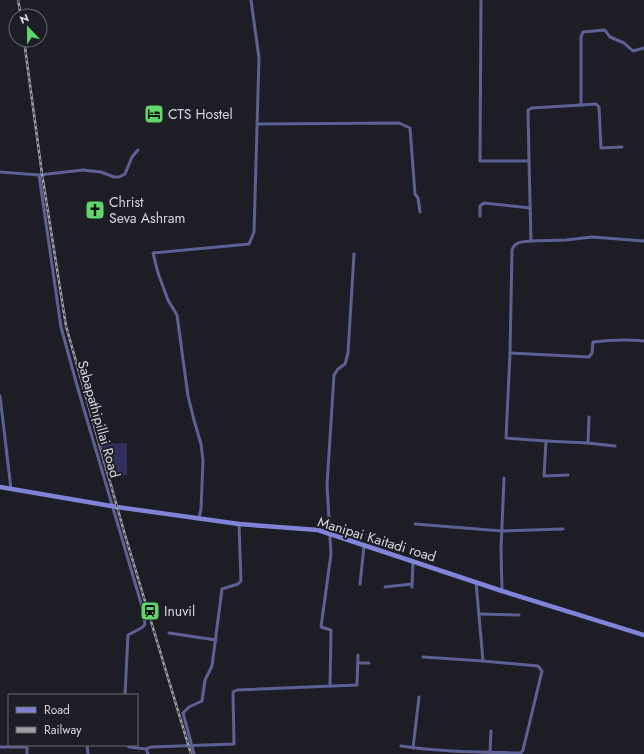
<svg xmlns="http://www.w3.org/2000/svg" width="644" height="754" font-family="Jost,sans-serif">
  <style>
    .green { fill: #2f305e }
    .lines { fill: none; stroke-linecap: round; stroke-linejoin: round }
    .minor { stroke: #5c6094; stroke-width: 3 }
    .secondary { stroke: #7f84d8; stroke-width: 4.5 }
    .rail-casing { stroke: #9e9fa5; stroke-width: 2.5 }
    .rail { stroke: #1d1e25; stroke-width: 1; stroke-dasharray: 3; stroke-linecap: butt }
    .labels { text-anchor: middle; stroke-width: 4; stroke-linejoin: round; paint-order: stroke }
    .poi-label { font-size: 14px; fill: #d6d7dc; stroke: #1d1e25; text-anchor: start }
    .street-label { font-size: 14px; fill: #d6d7dc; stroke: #1d1e25 }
  </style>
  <rect width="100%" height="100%" fill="#1d1e25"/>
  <path class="green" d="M127,443v32l-21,1 -9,-32z"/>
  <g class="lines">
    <g class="minor">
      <path d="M481,0l-1,161h49l2,80c-8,1 -16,0 -19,9l-2,103 -4,85 40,3 -2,35 24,-1"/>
      <path d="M258,124l141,-1 11,5 5,66 3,4 2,14"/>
      <path d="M622,147l-21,1 -2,-41 -3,-3 -15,1v-68l2,-5 22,-2 5,7 14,6 9,8 11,-3"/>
      <path d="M529,161l-1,-51 4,-2 49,-3"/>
      <path d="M0,172l39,3 22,152 17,62 65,221 2,14 -2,3 -15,8 -3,60"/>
      <path d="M39,175l44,-5 18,2 13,5h5l6,-3 7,-17 6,-7"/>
      <path d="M480,216v-10l4,-3 46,5"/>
      <path d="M531,241l35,-1 26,-3 52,4"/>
      <path d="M510,353l79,4 3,-4 1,-11c17,-2 33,-3 51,-1"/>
      <path d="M0,396l11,93"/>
      <path d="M546,441l42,2 1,-26"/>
      <path d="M588,443l27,3"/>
      <path d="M199,518l2,-9 2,-48 -2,-17 -7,-24 -6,-24 -11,-81 -9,-15 -10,-27 -5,-20 96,-9 5,-12 5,-174 -8,-58"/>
      <path d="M415,524l87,7 61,-2"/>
      <path d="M360,584l4,-38"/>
      <path d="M385,587l27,-3"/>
      <path d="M412,587l1,-26"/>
      <path d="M502,591l-1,-42 3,-71"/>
      <path d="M479,614l40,1"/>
      <path d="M169,633l47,7"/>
      <path d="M423,657l60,4"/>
      <path d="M358,663h11"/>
      <path d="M330,686l1,-56 -10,-3 10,-73 -4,-69 7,-110 4,-6 7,-5 3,-11 6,-99"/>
      <path d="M87,745l1,9"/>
      <path d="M127,745l2,2 17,2 2,5"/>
      <path d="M401,746c39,6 80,6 120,7l2,-3 19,-79 -4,-5 -55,-5 -7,-79"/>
      <path d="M0,747h27v7"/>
      <path d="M413,748l6,-51"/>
      <path d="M146,749l5,-2 83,-3 -1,-52 4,-2 120,-5 1,-30"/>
      <path d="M490,752l1,-21"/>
      <path d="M194,754l-11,-41 6,-6 13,-6 3,-21 7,-14 10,-77 16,-5 3,-3 -2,-57"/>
    </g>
    <path class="secondary" d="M0,487l117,20 122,17 79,6 184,61 142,44"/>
    <defs>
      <g id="rail">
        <path d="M18,0l3,16"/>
        <path d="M24,40l18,134 24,152 59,209 66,219"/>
      </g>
    </defs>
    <use href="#rail" class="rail-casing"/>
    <use href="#rail" class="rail"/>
  </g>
  <defs>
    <symbol id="hotel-square" viewBox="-11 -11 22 22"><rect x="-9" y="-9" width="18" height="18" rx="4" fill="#60d56a" stroke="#1d1e25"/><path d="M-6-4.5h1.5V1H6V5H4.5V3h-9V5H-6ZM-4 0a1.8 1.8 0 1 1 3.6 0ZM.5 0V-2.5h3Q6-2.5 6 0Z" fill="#111"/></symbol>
    <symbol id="church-square" viewBox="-11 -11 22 22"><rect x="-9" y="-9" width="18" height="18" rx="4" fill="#60d56a" stroke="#1d1e25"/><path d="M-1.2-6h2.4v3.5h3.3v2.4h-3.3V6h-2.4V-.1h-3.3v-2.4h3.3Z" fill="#111"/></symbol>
    <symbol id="station-square" viewBox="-11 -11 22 22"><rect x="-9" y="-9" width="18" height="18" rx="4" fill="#60d56a" stroke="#1d1e25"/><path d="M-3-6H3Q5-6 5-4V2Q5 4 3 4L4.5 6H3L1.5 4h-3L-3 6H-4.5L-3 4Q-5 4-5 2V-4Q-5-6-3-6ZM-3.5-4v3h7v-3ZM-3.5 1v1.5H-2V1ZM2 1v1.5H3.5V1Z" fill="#111"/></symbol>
  </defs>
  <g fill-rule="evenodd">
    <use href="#hotel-square" x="143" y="103" width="22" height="22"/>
    <use href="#church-square" x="84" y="199" width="22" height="22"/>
    <use href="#station-square" x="139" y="600" width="22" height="22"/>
  </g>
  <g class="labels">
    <g class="poi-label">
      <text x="168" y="119">CTS Hostel</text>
      <text x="109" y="207">Christ<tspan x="109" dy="16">Seva Ashram</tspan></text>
      <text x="164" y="616">Inuvil</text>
    </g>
    <g class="street-label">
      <text transform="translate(99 419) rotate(74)" y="5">Sabapathipillai Road</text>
      <text transform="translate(377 539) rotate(17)" y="5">Manipai Kaitadi road</text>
    </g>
  </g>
  <rect x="8" y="694" width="130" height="52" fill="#1d1e25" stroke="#67686e"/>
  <rect x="16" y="707" width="20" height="6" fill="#7f84d8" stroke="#67686e"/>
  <text x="44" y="714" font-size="12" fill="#d6d7dc">Road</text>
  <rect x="16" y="727" width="20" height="6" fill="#9e9fa5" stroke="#67686e"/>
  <text x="44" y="734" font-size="12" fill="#d6d7dc">Railway</text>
  <g transform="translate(28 28) rotate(338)"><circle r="19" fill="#1d1e25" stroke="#67686e"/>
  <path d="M0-3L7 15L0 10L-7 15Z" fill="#60d56a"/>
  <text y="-6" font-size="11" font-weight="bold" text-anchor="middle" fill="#d6d7dc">N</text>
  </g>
</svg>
